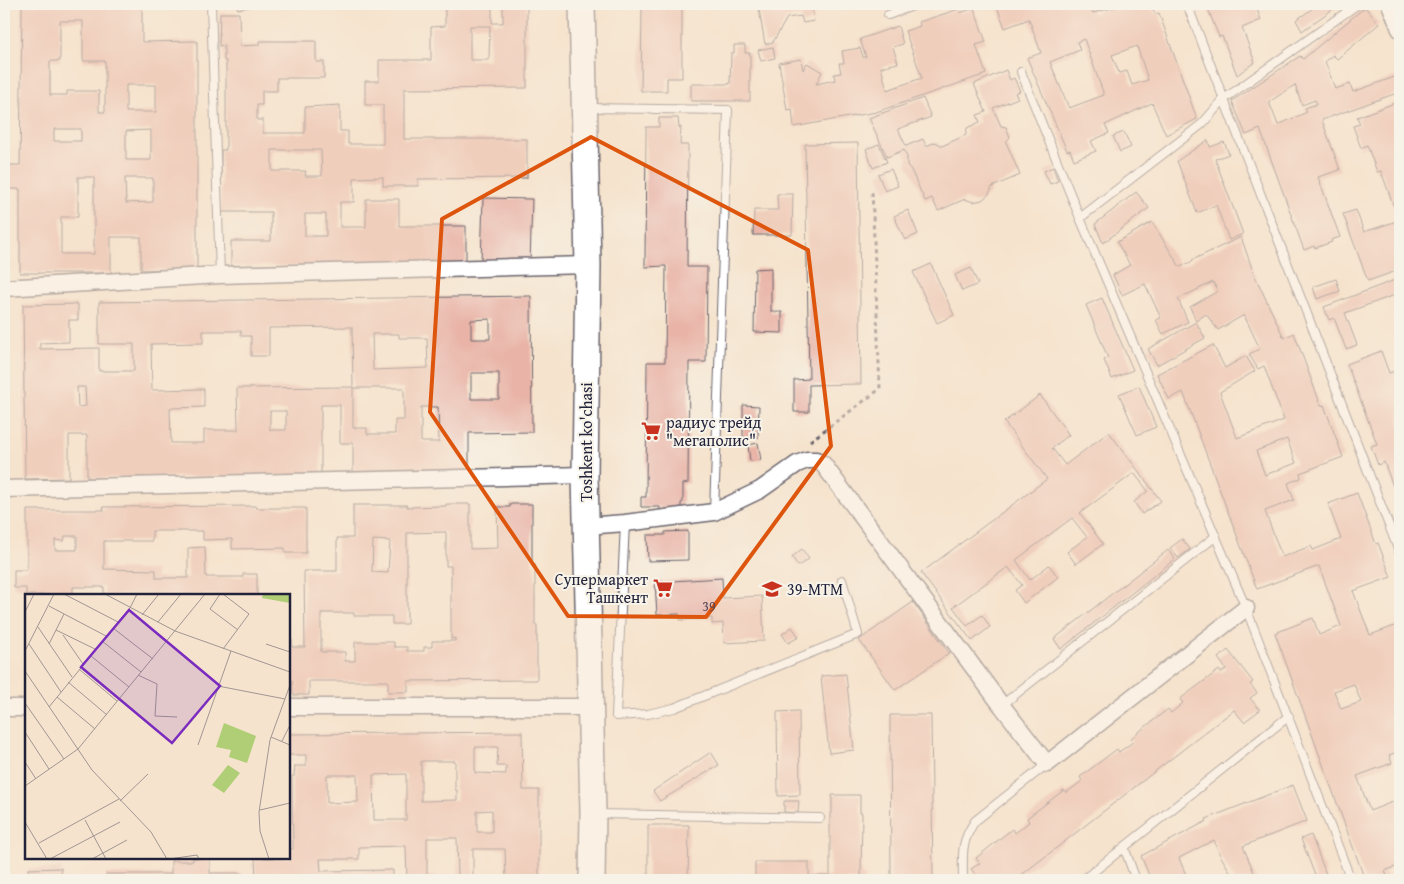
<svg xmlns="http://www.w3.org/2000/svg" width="1404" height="884" font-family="'Gentium Book Plus',serif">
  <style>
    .building { fill: #e9b4a7; fill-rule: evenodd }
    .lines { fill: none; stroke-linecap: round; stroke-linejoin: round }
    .service-casing { stroke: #6c666e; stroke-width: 10 }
    .minor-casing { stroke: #6c666e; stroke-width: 19 }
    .primary-casing { stroke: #6c666e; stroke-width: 28 }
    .path { stroke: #6c666e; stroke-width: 3; stroke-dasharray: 4 4; stroke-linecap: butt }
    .service { stroke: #fff; stroke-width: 8 }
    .minor { stroke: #fff; stroke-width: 16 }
    .primary { stroke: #fff; stroke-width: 25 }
    .marked { fill: none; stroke: #de560e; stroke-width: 4; stroke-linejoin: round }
    .labels { text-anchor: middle; stroke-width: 4; stroke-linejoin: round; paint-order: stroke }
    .number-label { font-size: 14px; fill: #544656 }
    .poi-label { font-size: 16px; fill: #22223b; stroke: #f7f3e8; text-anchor: start }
    .street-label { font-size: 16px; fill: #22223b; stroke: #f7f3e8 }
    .inset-road { fill: none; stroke: #a19693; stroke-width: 1 }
    .view { fill: #7b2cbf; fill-opacity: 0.15; stroke: #7b2cbf; stroke-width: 2.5 }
    .inset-edge { fill: none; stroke: #22223b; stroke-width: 2.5 }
  </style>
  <rect width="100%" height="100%" fill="#f7f3e8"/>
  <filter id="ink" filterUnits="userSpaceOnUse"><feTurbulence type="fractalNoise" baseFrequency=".02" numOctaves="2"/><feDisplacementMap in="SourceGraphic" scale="10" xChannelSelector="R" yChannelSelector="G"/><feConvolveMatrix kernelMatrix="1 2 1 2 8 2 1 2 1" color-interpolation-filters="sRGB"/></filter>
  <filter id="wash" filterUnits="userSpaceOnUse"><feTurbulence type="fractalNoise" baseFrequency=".0096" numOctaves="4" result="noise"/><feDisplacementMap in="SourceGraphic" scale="20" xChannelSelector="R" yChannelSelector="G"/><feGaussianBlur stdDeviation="1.12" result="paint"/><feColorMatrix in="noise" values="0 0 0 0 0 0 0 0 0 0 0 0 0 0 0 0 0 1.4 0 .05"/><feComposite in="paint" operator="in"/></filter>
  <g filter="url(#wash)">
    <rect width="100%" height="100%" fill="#f5e3cd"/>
    <g id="blocks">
      <g class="building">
        <path d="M35,4h107v38l55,-1v228l-56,1v-33h-30v36h-91v-84h-11v-24h11l2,-159zM60,21h23v40h22v51h-6v-21h-32v4h-17v-34h10zM126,85h30v27h-30zM54,129h27v12h-27zM151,130v30h-25v-29zM78,177h16v77h-33v-37h17zM125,178h28v24l-27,1z"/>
        <path d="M236,4h23v1l-21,4z"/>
        <path d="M445,4h47v19h11v-19h24v84l-123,1v50h123v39l-109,1v7h-35v-9l-29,1v24h-14v25h26v-28h33v27h67v39l-235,1v-25h40v-29h-50v-62h5v-89h-2v-16l-5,1 1,-33h19l1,33 19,-1v-4h57v21h8v16h-47v13h-15v14h-5v15h6v13h42v-26l35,-2v26h8v13h35v-39h-18v-24h14v-21h52v-33l14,-1zM470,26h20l-1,34h-19zM272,150h49l1,26h-17l1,-5h-34zM305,214h21v22h-21z"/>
        <path d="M642,4h40v74h-15v13h-26z"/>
        <path d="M758,4h51l1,4 2,-1 2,14 -11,2 -2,-7 -14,2 -14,24 -8,2z"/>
        <path d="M856,4h13l-12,4z"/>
        <path d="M996,4h93l4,9 33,-9h25l4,10 4,-1 38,106 -31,16 -14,-32 -47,22 4,8 -18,8 5,10 -22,9 -4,-10 -3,1 -40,-93 14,-5 -12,-34 -24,9zM1084,39l20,56 -35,13 -19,-46 30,-12 -3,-8zM1137,46l11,34 -16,5 -5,-14 -8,2 -7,-18z"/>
        <path d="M1206,4h49l6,16 -19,8 13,34 -18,13 -15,-39 -3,1z"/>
        <path d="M1319,4h21l-38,27 -6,-11z"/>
        <path d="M1365,7l14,17 -42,35 -4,-4 -8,6 10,28 15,-5 3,8 47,-17v21l-4,1 -2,-3 -72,26 18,50 -22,7 22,60 -9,3 1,2 -17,6 -1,-2 -10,4 -44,-121 -14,6 -14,-34 68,-45 3,3zM1295,85l7,20 13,-5 2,4 -12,4 2,4 -29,13 -9,-23z"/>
        <path d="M974,8l12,34 -10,3 10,29 -110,38 -82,15 -2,-18 -5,1 -8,-47 22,-4 2,11 4,-7 15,9 -6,12 19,-4 -1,-6 7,-1 -2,-10h5l-2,-12 18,-3 3,9h3l-6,-18 38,-13 5,18 -10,3 5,16 -17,4 6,23 35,-12 -17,-47 15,-5 -1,-4 40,-13 1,4z"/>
        <path d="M734,45h11v8h5v48h-59v-17h39l1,-31h3z"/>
        <path d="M773,47l2,11 -14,3 -3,-11z"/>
        <path d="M1006,70l4,10 4,-2 6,13 -5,2 3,5 -25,10 8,18 5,1 4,10 -4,5 14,33 -28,12 -3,7 -7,6 -9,2 -8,-3 -27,12 -6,-13 -7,3 -14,-31 -4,-5v-8l-3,-7 -17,7 -18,-39 54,-20 8,19 -33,12 8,17 17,-7 3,7 10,-4 6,4 24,-11 1,-7 13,-6 -3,-7 9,-3 -12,-28z"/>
        <path d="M1400,101v104l-6,2 -13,-36 -4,1 -10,-27 -6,3 -8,-22 7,-2 -3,-7z"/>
        <path d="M659,118h19l1,10 2,-1 -1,18h8l-1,122h20l-1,95h-17l-1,121 -5,1v18l-2,1v9h-21v-5h-19v-10h5l1,-135h18l1,-96 -21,1 1,-140h13z"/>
        <path d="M1124,132l7,15 -11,5 -7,-16z"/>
        <path d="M1208,140l2,7 14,-5 5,12 -14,5 28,75 -14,6 -13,-35 -19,8 -20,-52z"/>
        <path d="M858,143l3,241 -52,1v27h-15v-32l15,-1 -4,-235z"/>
        <path d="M879,144l8,18 -14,6 -7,-19z"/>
        <path d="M1053,167l5,14 -8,3 -6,-13z"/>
        <path d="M891,169l7,17 -13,5 -7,-17z"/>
        <path d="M1136,192l13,16 -46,35 -8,-19z"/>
        <path d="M777,194h16l-1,41h-39l1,-25h24z"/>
        <path d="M483,198l49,1 -2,65 -49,-1z"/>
        <path d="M908,210l10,24 -13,6 -11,-24z"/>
        <path d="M1356,210l8,22 36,-12v42l-3,1 2,7 -31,11 -25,-67z"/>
        <path d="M1152,222l28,45 13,-6 -1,-1 49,-23 13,37 30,64 10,-5 27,73 3,-1 19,52 -43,16 1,5 -13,5 6,17 -29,11 17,46 29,-11 2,4 28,-11 -13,-35 29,-11 19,51 2,-1 13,34 -38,14 17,44 30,-11v127l-11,4 3,8 -35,13 13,35 30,-12v66l-15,6 4,9h-24l-90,-247 38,-15 6,17 22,-9 -22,-60 -62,23 -74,-197 -14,7 -12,-25 56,-29 12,23 21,-12 9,15 -35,21 17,46 47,-18 -20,-54 -6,3 -9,-15 11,-5 -16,-34 -26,15 -12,-16 -10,7 -6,-14 28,-16 -5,-9 -35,17 10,23 -25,12 -7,-14 5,-2 -16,-34 -23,11 -9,-20 17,-10 -13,-23zM1287,439l9,24 -31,12 -9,-24zM1354,684l7,18 -20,7 -7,-18z"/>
        <path d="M931,264l23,51 -17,8 -24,-51z"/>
        <path d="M771,268v44h11v21l-28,-1 1,-63z"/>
        <path d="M971,268l7,16 -16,7 -7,-16z"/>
        <path d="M1400,278v30l-5,-13 -50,18 12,32 -11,4 -12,-31 -5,2 -5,-13z"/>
        <path d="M1336,279l4,12 -23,8 -4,-12z"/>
        <path d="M531,296l1,136 -63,1v41l-116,-1v-30h-13v-38h-19v70l-234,3v-43h-18v43l-44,1 -2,-174 55,-1v16h-9v22l-29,1v6l59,-1v23h35v-27h-35v-42zM490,319v20h-19v-19zM352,327l1,61h51v32h-9v14h-28v-6h-14v-41l-116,1 1,42h-34v13h-33l-1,-35 34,-1v-18l-52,1 -1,-46 52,-1v-12h38v5h10v20h18v-28zM372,334h27v4h28l1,30 -55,2zM471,373h28v26h-28zM77,387h8l1,19 -8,1zM421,407h17l1,35h-18zM270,411h16v19h-16z"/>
        <path d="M1102,298l31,72 -21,9 -8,-19 4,-2 -22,-53z"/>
        <path d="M1196,322l9,16 -48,27 -9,-16z"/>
        <path d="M1381,351l8,22 11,-4v43h-1l1,4v89l-16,-43 -6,3 -7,-19 6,-2 -30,-80z"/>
        <path d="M1139,386l17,41 -19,8 -18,-41z"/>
        <path d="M1040,395l29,40 -17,13 13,17 44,-33 52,69 -19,13 -8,-12 14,-11 -14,-18 -54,40 23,31 -27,20 -9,-12 20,-15 -15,-19 -56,42 14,20 19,-15 9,12 -34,26 -9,-13 7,-5 -14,-18 -55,40 14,19 15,-11 8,12 -18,14 -51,-68 126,-94 -43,-57z"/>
        <path d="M743,405l16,1 -1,32h-15z"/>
        <path d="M758,443l3,17 -11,1 -2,-16z"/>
        <path d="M446,504h24v45l28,-1 -1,-41h13v-3h22v61h3v60h2v55l-129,1v11h-20v-11h-79v14h-16l-1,-15 -3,1v-41h3v7h13l-1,-76h33v-33h16v-33h54v2l39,-1zM446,532v34h5v73l4,-1v3h-23v6h-8v4h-17v-4h-13v-5h-39v19h-10v-9h-24v-39h33v3h38v8h15v-91zM373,540l17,1 -2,32 -16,-1z"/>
        <path d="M256,506v2h50v45h-21v-5l-53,1v-10l-29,1v-9h-51v10h-48v28l52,1v8h32v-30l17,-1 1,30h37v-3h14v21h-153v-8h-31v8h-47v-7h-12v-18h13v-60h77l-1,-3zM65,536h12v14h-22v-10l9,1z"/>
        <path d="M688,531v29l-40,1 -1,-26h18v-3z"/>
        <path d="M1182,539l8,10 -12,9 -8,-10z"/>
        <path d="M802,549l7,10 -11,7 -6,-9z"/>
        <path d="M1168,550l7,9 -114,90 -7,-10z"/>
        <path d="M722,578l1,20 39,-2 2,45 -40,2 -1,-20 -11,1v-6l-32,2 -1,-6 -22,1 -2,-33z"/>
        <path d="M913,602l36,51 -54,37 -36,-50z"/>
        <path d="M792,627l7,10 -11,6 -6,-9z"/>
        <path d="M1228,650l25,32 -3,2 7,9 -7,5 10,12 -16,12 -10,-12 -219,170h-35l-9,-11 9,-6 -4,-5 36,-29 3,4 14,-11 -2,-4 37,-28 2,3 16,-12 -2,-4 37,-28 2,3 14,-10 -2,-4 37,-29 3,4 12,-10 -3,-4 39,-29 2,3 5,-4 -8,-11z"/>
        <path d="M846,674l8,76 -25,3 -8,-77z"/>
        <path d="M799,711l1,84 -22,1 -1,-84z"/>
        <path d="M890,715h41l2,165h-42z"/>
        <path d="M522,732l1,58h16v90h-33l-1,-31h-32v31h-66l-1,-34 -47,1v12h-39l1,12 72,-1v10h-137l-1,-22h34v-9h4l-1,-73h2l1,-10h11v-11h-17v-21zM475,747h23l-1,19h9v8l-31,-1zM421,761h34v29h2v10l-36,1zM406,774v46h-32l-1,-45zM327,775h30l1,27 -31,1zM492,810v22h-15v-21zM427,838h30l1,38h-31z"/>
        <path d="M711,752l8,13 -59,36 -7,-10z"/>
        <path d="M1293,785l14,36 -64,25 14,34h-22l-15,-25 -6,-15 -35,18 9,22h-37l-10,-24 66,-35 -1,-2z"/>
        <path d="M832,795h28v18h2l-1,63h3v4h-109v-18h54v14h21v-63h2z"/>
        <path d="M784,801h15l-1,12 -14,-1z"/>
        <path d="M648,825h41l-1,55h-40z"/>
        <path d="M1311,835l15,39h-1l2,6h-17l6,-2 -15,-39z"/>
        <path d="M193,858h17v15h31v7h-135v-6h65v-13h22z"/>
        <path d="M61,868v12h-33v-11z"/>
      </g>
    </g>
  </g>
  <g filter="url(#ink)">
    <use href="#blocks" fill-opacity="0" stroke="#6c666e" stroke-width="1"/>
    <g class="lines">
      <defs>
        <g id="service">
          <path d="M211,4l9,271"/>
          <path d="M1187,4l213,550"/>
          <path d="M888,15l30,-11"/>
          <path d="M1021,72l59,146 166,390 105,272"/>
          <path d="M587,108l141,2 -14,402"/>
          <path d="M1080,218l122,-94 22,-25 134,-95"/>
          <path d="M625,523l-9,193 32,-2 26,-6 184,-74 -16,-54"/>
          <path d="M1002,705l214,-169"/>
          <path d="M597,814l223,4"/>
          <path d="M1124,847l12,33"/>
          <path d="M963,880c0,-25 -3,-37 12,-59l72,-57"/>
          <path d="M1083,880l206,-164"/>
        </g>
        <g id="minor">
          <path d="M1390,4l10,25"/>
          <path d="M4,288l216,-13 368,-10"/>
          <path d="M4,489l581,-14"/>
          <path d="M586,526l39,-3 89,-11 46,-22 37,-26 10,-4h9l7,4 179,242 45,58 199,-156"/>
          <path d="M289,707h302"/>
          <path d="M4,708h22"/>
        </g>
        <path id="primary" d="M582,4l6,261 -3,210 8,338 -1,67"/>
      </defs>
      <use href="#service" class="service-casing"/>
      <use href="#minor" class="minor-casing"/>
      <use href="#primary" class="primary-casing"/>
      <path class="path" d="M810,441l70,-52 -8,-199"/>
      <use href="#service" class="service"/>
      <use href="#minor" class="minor"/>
      <use href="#primary" class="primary"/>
    </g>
  </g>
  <path d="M0 0H1404V884H0ZM591,137l217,113 23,196 -125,171 -138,-1 -138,-204 12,-193z" fill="#f5e3cd" fill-opacity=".55" fill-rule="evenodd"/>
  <path class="marked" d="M591,137l217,113 23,196 -125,171 -138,-1 -138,-204 12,-193z"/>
  <defs>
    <symbol id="supermarket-bare" viewBox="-9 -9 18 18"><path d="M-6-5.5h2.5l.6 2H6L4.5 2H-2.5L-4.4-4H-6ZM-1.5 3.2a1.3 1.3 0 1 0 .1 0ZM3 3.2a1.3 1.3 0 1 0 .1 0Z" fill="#c8321e" stroke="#f7f3e8" stroke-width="2.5" paint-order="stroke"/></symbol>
    <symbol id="school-bare" viewBox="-9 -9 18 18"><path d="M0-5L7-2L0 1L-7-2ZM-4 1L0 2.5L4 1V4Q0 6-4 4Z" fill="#c8321e" stroke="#f7f3e8" stroke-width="2.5" paint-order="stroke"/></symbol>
  </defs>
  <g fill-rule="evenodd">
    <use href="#supermarket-bare" x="637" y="417" width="28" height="28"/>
    <use href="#supermarket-bare" x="649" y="574" width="28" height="28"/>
    <use href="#school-bare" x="758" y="575" width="28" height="28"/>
  </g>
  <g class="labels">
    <g class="number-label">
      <text x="709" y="611">39</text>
    </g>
    <g class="poi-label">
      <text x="666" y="428">радиус трейд<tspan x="666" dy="18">"мегаполис"</tspan></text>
      <text x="648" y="585" text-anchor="end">Супермаркет<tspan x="648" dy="18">Ташкент</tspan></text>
      <text x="787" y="595">39-MTM</text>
    </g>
    <g class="street-label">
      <text transform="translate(586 442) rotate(-90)" y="6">Toshkent ko'chasi</text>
    </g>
  </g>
  <g transform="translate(25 594)">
    <rect width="265" height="265" fill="#f5e3cd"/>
    <path d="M238,0h27v9l-28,-5z" fill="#afce75"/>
    <path d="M199,129l32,13 -9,27 -18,-6 2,-7 -15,-3zM203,171l12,8 -16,20 -12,-8z" fill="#afce75"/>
    <path class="inset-road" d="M39,0l54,28M80,0l70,37 115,41M195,0l-10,15 28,21M198,0l26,20 -26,35M24,12l57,30M0,18l9,-18M117,21l17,-21M133,28l23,-28M13,33l34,50M88,34l40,31M31,36l39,19M38,41l20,29M77,47l39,31M4,50l32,48M24,50l15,-30M241,50l24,8M0,57l29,-57M66,62l38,31M54,75l38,32M0,77l67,99 59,62 16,27M113,81l19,9 -2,32 22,1M43,88l39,33M193,92l67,13M32,103l38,32M0,109l39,56M24,113l81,-99 7,-14M0,138l24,37M246,143l19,8M257,147l8,-16M173,151l33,-94M0,168l11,17M0,192l53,-37 127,-155M95,207l28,-27M235,216l30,-7M60,226l21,39M0,228l22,37M14,249l80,-44M25,265l70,-37M67,265l35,-19M144,265l28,-4 2,4M244,265l-9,-28 -1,-19 11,-72 20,-55"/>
    <path class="view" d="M104,16l91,76 -48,57 -91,-76z"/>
    <rect width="265" height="265" class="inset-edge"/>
  </g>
  <rect width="1404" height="884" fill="none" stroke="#f7f3e8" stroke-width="20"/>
</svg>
